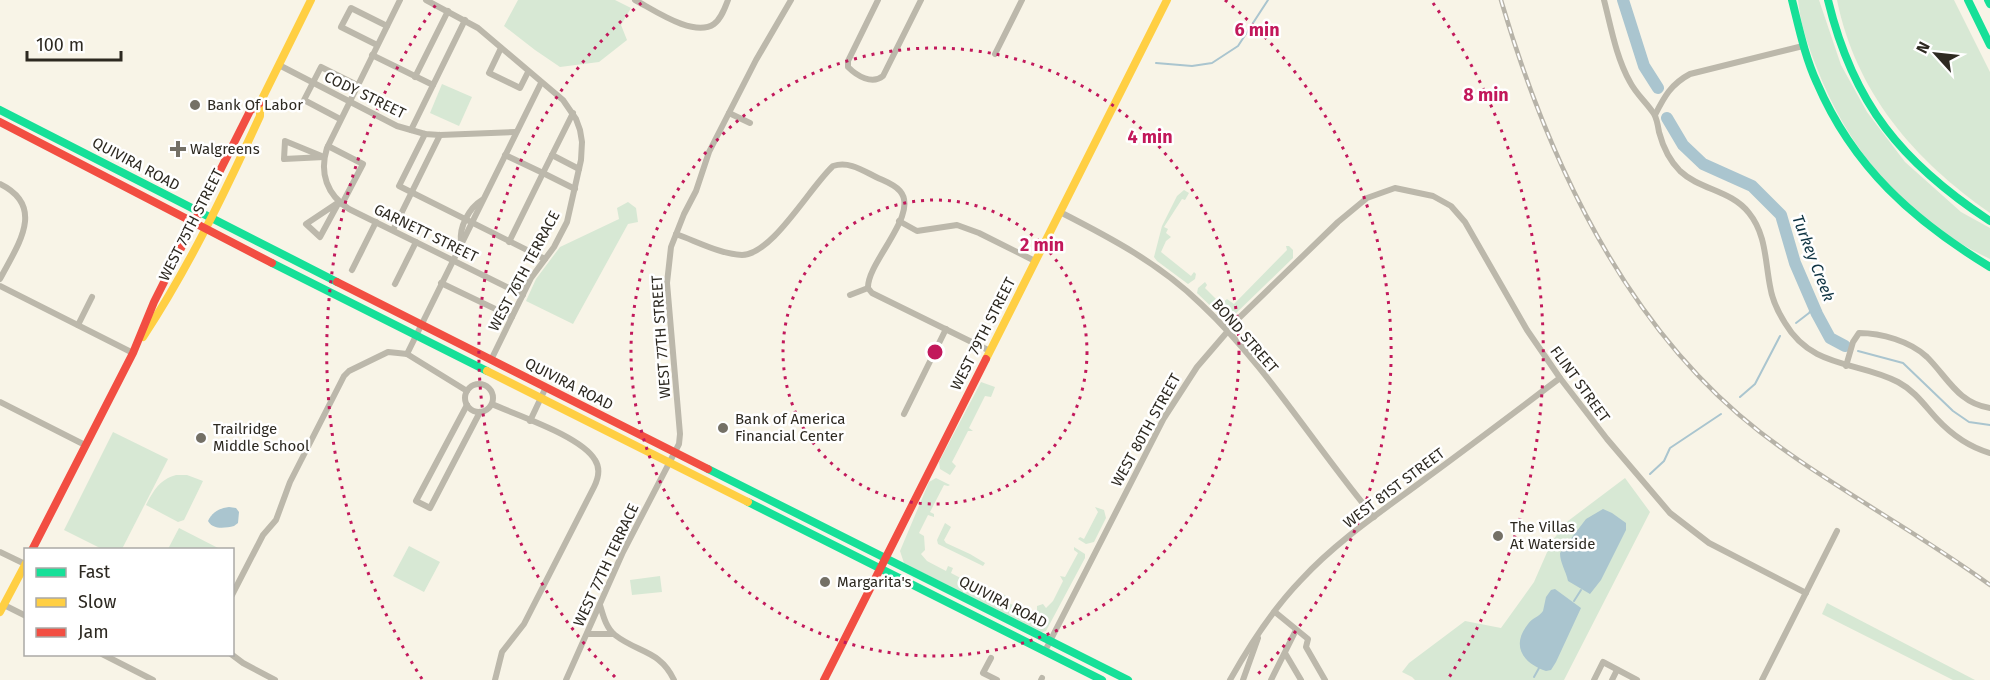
<svg xmlns="http://www.w3.org/2000/svg" width="1990" height="680" font-family="'Fira Sans',sans-serif">
  <style>
    .green { fill: #d7e8d4 }
    .water { fill: #aac5cf }
    .lines { fill: none; stroke-linecap: round; stroke-linejoin: round }
    .stream { stroke: #aac5cf; stroke-width: 2 }
    .river { stroke: #aac5cf; stroke-width: 12 }
    .street { stroke: #bcb8ab; stroke-width: 6 }
    .fast { stroke: #16e098; stroke-width: 8 }
    .slow { stroke: #ffcf43; stroke-width: 8 }
    .jam { stroke: #f24e42; stroke-width: 8 }
    .rail-casing { stroke: #b7b3a8; stroke-width: 4.5 }
    .rail { stroke: #fff; stroke-width: 2; stroke-dasharray: 7; stroke-linecap: butt }
    .ring { fill: none; stroke: #c2185b; stroke-width: 3; stroke-dasharray: 3 6 }
    .poi-dot { fill: #747066; stroke: #fff; stroke-width: 2 }
    .labels { text-anchor: middle; stroke-width: 5; stroke-linejoin: round; paint-order: stroke }
    .street-label { font-size: 15px; fill: #2d2921; stroke: #fff }
    .poi-label { font-size: 15px; fill: #2d2921; stroke: #fff; text-anchor: start }
    .water-label { font-size: 16px; font-style: italic; fill: #0f3443; stroke: #fff }
    .centre { fill: #c2185b; stroke: #fff; stroke-width: 3 }
    .ring-label { font-size: 18px; text-anchor: middle; font-weight: bold; fill: #c2185b; stroke: #fff; stroke-width: 5; stroke-linejoin: round; paint-order: stroke }
  </style>
  <rect width="100%" height="100%" fill="#f8f4e7"/>
  <g class="green">
    <path d="M518,0h97l16,8 -10,17 6,15 -28,22 -39,5 -25,-17 -31,-24z"/>
    <path d="M1798,0h21l22,65 26,47 38,50 56,50 29,16v31c-84,-40 -141,-107 -174,-193 -8,-20 -16,-44 -18,-66z"/>
    <path d="M1837,0h117l36,72v141c-76,-53 -134,-120 -153,-213z"/>
    <path d="M442,84l30,13 -13,29 -29,-13z"/>
    <path d="M1184,190l5,3 -4,7 -3,-1 -18,28 4,2 -2,4 5,4 -5,4 -5,11 30,24 3,-4 2,2 -1,5 -7,5 -31,-23 -3,-4 8,-31 15,-30z"/>
    <path d="M628,202l8,6 2,14 -10,2 -55,100 -47,-23 10,-22 24,-32 59,-28 -2,-11z"/>
    <path d="M1286,246h3l4,4v8l-62,60h-8l-26,-25 1,-5 7,-6 2,3 -2,3 16,16 6,-5 7,5 53,-54z"/>
    <path d="M981,382l14,5 -4,10 -6,-1 -16,32 4,3h-5l-16,31 4,4 -6,9 -10,-6 -1,-7z"/>
    <path d="M113,432l55,27 -46,90h-20l-38,-19z"/>
    <path d="M176,475h11l16,6 -19,39 -6,2 -32,-17c8,-15 13,-25 30,-30z"/>
    <path d="M936,478l14,7 -2,1 -4,-1 -14,27 4,2v3l-6,-2 -9,18 5,3 1,14 -4,4 6,7 19,10 2,-5 5,2 -2,5 23,12 3,-4 2,1 -2,5 23,11 3,-4 4,3 -2,4 20,10 12,1v-6l6,-2 3,4 7,-7 10,-20 -3,-5 5,1 13,-24 -4,-3v-3l11,7v4l-39,73 -6,2 -136,-70 -4,-12 29,-69z"/>
    <path d="M1625,478l25,34 -86,168h-149l-3,-3 -10,-5 7,-9 56,-42 36,7 33,-46 18,-41 16,-20z"/>
    <path d="M1095,507l9,3 2,8 -12,24 -8,2 -8,-5 2,-2 4,2 14,-27z"/>
    <path d="M945,523l6,4 -7,13 2,3 24,11 15,9 -2,3 -45,-22 -1,-4z"/>
    <path d="M179,528l41,21h-52z"/>
    <path d="M409,546l31,16 -16,30 -31,-16z"/>
    <path d="M660,576l2,16 -30,3 -2,-15z"/>
    <path d="M1827,603l148,77h-22l-131,-66z"/>
  </g>
  <g class="water">
    <path d="M229,507l7,1 3,4 -1,11 -4,3c-9,2 -21,4 -26,-5 4,-9 12,-13 21,-14z"/>
    <path d="M1603,509l9,4 14,10v7l-25,50 -11,14 -22,-13c-2,-10 -8,-18 -8,-28l26,-34z"/>
    <path d="M1555,589l26,19 -25,54 -5,8 -5,1c-24,-8 -35,-26 -18,-47 4,-6 11,-7 15,-13l3,-14 5,-7z"/>
  </g>
  <g class="lines">
    <g class="stream">
      <path d="M1156,63l36,3 20,-3 26,-17 30,-46"/>
      <path d="M1796,323l13,-10 5,-8"/>
      <path d="M1858,351l45,12 50,48 16,11 21,3"/>
      <path d="M1740,397l15,-13 25,-48"/>
      <path d="M1650,474l14,-13 6,-13 51,-34"/>
      <path d="M1574,601l7,-11"/>
      <path d="M1534,677l5,-9"/>
    </g>
    <g class="river">
      <path d="M1623,0l21,66 14,22"/>
      <path d="M1667,118l16,27 20,19 49,22 29,29 14,48 22,51 13,24 15,8"/>
    </g>
    <g class="street">
      <path d="M400,0l-73,148c-8,25 0,47 22,61l174,86"/>
      <path d="M426,0l52,28 85,72 13,19 4,11 2,12 -1,18 -14,62 -13,25 -23,31 -40,82"/>
      <path d="M635,0c19,10 59,38 79,24 7,-5 11,-16 14,-24"/>
      <path d="M878,0l-30,61v6c9,9 24,18 35,9l38,-76"/>
      <path d="M1604,0c7,27 12,57 26,82 6,12 17,21 24,32 3,5 4,12 5,18 4,15 10,28 21,39 20,19 51,19 69,42 17,21 16,47 21,73 2,13 8,26 15,37 27,46 73,38 113,59 17,9 27,24 39,37 15,16 32,28 53,34"/>
      <path d="M377,45l-36,-18 10,-19 36,18"/>
      <path d="M501,48l-12,25 31,15 8,-16"/>
      <path d="M995,54l27,-54"/>
      <path d="M372,55l61,30"/>
      <path d="M279,65l118,61 28,8 15,1 76,-3"/>
      <path d="M415,77l33,-66"/>
      <path d="M573,113l-30,60 32,16"/>
      <path d="M729,113l21,10"/>
      <path d="M1655,115c9,-18 16,-31 35,-41l113,-28"/>
      <path d="M340,119l-36,-19 17,-33 36,18"/>
      <path d="M411,130l54,-110"/>
      <path d="M425,134l-26,52 146,73"/>
      <path d="M285,141l39,16 -40,2z"/>
      <path d="M328,146l35,18 -21,40"/>
      <path d="M505,155l38,18 -34,69"/>
      <path d="M552,155l27,14"/>
      <path d="M0,184c47,23 17,62 0,95"/>
      <path d="M339,202l-19,35 -14,-13z"/>
      <path d="M1060,212c51,26 100,52 141,92 65,61 115,144 173,213"/>
      <path d="M899,221l18,10 40,-6 22,8 56,28"/>
      <path d="M393,230l47,-95"/>
      <path d="M676,234c20,7 44,20 66,21 30,0 68,-68 91,-89 16,-5 29,4 43,11 8,4 18,7 24,14 20,23 -33,71 -32,97"/>
      <path d="M461,242c-2,-15 8,-34 21,-42"/>
      <path d="M352,270l24,-48"/>
      <path d="M441,283l71,34"/>
      <path d="M395,284l21,-42"/>
      <path d="M0,286l133,67"/>
      <path d="M868,288l4,5 118,58"/>
      <path d="M850,295l18,-7"/>
      <path d="M78,325l14,-28"/>
      <path d="M407,354l134,-271"/>
      <path d="M1846,366l7,-24 6,-9c22,0 51,8 68,24 21,21 31,46 63,51"/>
      <circle cx="479" cy="398" r="14"/>
      <path d="M0,402l85,43"/>
      <path d="M492,404c26,12 89,32 103,56 6,9 3,19 -1,27l-70,137 -22,28 -7,28"/>
      <path d="M467,405l-51,96 14,7 50,-96"/>
      <path d="M904,414l42,-85"/>
      <path d="M530,421l16,-34"/>
      <path d="M0,552l25,12"/>
      <path d="M232,595l31,-60 13,-15 14,-38 54,-106 5,-5 39,-19 10,1 9,1 60,37"/>
      <path d="M4,605l22,11"/>
      <path d="M600,605c3,10 6,23 15,30 23,18 45,15 59,45"/>
      <path d="M1275,612l33,27 -2,8 19,33"/>
      <path d="M587,634h26"/>
      <path d="M1045,651l119,-233 33,-51 43,-50 98,-95 29,-24 28,-10 38,8 18,10 14,16 62,108 33,48 47,61 63,74 39,30 97,50"/>
      <path d="M1285,653l16,27"/>
      <path d="M102,654l51,26"/>
      <path d="M231,654l12,9 32,17"/>
      <path d="M991,658l-8,15 14,7"/>
      <path d="M566,680l57,-128 56,-108 1,-10 -13,-151 4,-36 13,-33 12,-23 13,-39 47,-92 35,-60"/>
      <path d="M1041,680l1,-2"/>
      <path d="M1230,680c19,-34 44,-72 71,-100 36,-39 81,-69 124,-101 45,-33 90,-67 135,-101"/>
      <path d="M1243,680l15,-42"/>
      <path d="M1271,680l25,-50"/>
      <path d="M1594,680l9,-18 34,18"/>
      <path d="M1612,680l5,-10"/>
      <path d="M1762,680l75,-149"/>
    </g>
    <g class="fast">
      <path d="M1792,0c7,28 13,57 25,83 36,84 97,138 173,184"/>
      <path d="M1828,0c25,104 74,163 162,221"/>
      <path d="M1968,0l22,45"/>
      <path d="M1988,0l2,4"/>
      <path d="M0,110l337,172"/>
      <path d="M272,263l215,108"/>
      <path d="M708,469l420,211"/>
      <path d="M748,502l354,178"/>
    </g>
    <g class="slow">
      <path d="M143,337c46,-70 82,-145 117,-221v-13l51,-103"/>
      <path d="M986,359l181,-359"/>
      <path d="M487,371l261,131"/>
      <path d="M0,612l26,-49"/>
    </g>
    <g class="jam">
      <path d="M0,122l272,141"/>
      <path d="M337,282l371,187"/>
      <path d="M32,550l101,-197 21,-51 96,-191 10,-8"/>
      <path d="M824,680l162,-321"/>
    </g>
    <defs>
      <path id="rail" d="M1501,0c47,160 124,327 259,432 73,56 156,99 230,153"/>
    </defs>
    <use href="#rail" class="rail-casing"/>
    <use href="#rail" class="rail"/>
  </g>
  <g class="ring">
    <circle cx="935" cy="352" r="152"/>
    <circle cx="935" cy="352" r="304"/>
    <path d="M615 677A456 456 0 0 1 645 0M1225 0A456 456 0 0 1 1255 677"/>
    <path d="M422 679A608 608 0 0 1 437 3M1433 3A608 608 0 0 1 1448 679"/>
  </g>
  <g class="poi-dot">
    <circle cx="195" cy="105" r="6"/>
    <path d="M175 140h6v6h6v6h-6v6h-6v-6h-6v-6h6z"/>
    <circle cx="723" cy="428" r="6"/>
    <circle cx="201" cy="438" r="6"/>
    <circle cx="1498" cy="536" r="6"/>
    <circle cx="825" cy="582" r="6"/>
  </g>
  <g class="labels">
    <g class="street-label">
      <text transform="translate(365 95) rotate(26)" y="5">CODY STREET</text>
      <text transform="translate(136 164) rotate(28)" y="5">QUIVIRA ROAD</text>
      <text transform="translate(191 225) rotate(-63)" y="5">WEST 75TH STREET</text>
      <text transform="translate(426 233) rotate(26)" y="5">GARNETT STREET</text>
      <text transform="translate(524 271) rotate(-62)" y="5">WEST 76TH TERRACE</text>
      <text transform="translate(983 334) rotate(-63)" y="5">WEST 79TH STREET</text>
      <text transform="translate(1245 336) rotate(49)" y="5">BOND STREET</text>
      <text transform="translate(661 337) rotate(-94)" y="5">WEST 77TH STREET</text>
      <text transform="translate(569 384) rotate(27)" y="5">QUIVIRA ROAD</text>
      <text transform="translate(1580 384) rotate(54)" y="5">FLINT STREET</text>
      <text transform="translate(1146 430) rotate(-61)" y="5">WEST 80TH STREET</text>
      <text transform="translate(1394 488) rotate(-37)" y="5">WEST 81ST STREET</text>
      <text transform="translate(606 565) rotate(-65)" y="5">WEST 77TH TERRACE</text>
      <text transform="translate(1003 602) rotate(27)" y="5">QUIVIRA ROAD</text>
    </g>
    <g class="poi-label">
      <text x="207" y="110">Bank Of Labor</text>
      <text x="190" y="154">Walgreens</text>
      <text x="735" y="424">Bank of America<tspan x="735" dy="17">Financial Center</tspan></text>
      <text x="213" y="434">Trailridge<tspan x="213" dy="17">Middle School</tspan></text>
      <text x="1510" y="532">The Villas<tspan x="1510" dy="17">At Waterside</tspan></text>
      <text x="837" y="587">Margarita's</text>
    </g>
    <g class="water-label">
      <text transform="translate(1814 258) rotate(69)" y="6">Turkey Creek</text>
    </g>
  </g>
  <circle cx="935" cy="352" r="9" class="centre"/>
  <g class="ring-label">
    <text x="1257" y="36">6 min</text>
    <text x="1486" y="101">8 min</text>
    <text x="1150" y="143">4 min</text>
    <text x="1042" y="251">2 min</text>
  </g>
  <rect x="24" y="548" width="210" height="108" fill="#ffffff" stroke="#aba9a6" stroke-width="1.5"/>
  <rect x="36" y="568" width="30" height="9" fill="#16e098" stroke="#aba9a6" stroke-width="1.5"/>
  <text x="78" y="578" font-size="18" fill="#2d2921">Fast</text>
  <rect x="36" y="598" width="30" height="9" fill="#ffcf43" stroke="#aba9a6" stroke-width="1.5"/>
  <text x="78" y="608" font-size="18" fill="#2d2921">Slow</text>
  <rect x="36" y="628" width="30" height="9" fill="#f24e42" stroke="#aba9a6" stroke-width="1.5"/>
  <text x="78" y="638" font-size="18" fill="#2d2921">Jam</text>
  <g transform="translate(1936 54) rotate(297)" stroke="#ffffff" stroke-width="4.5" paint-order="stroke">
  <path d="M0-4.5L10 22L0 15L-10 22Z" fill="#2d2921"/>
  <text y="-9" font-size="16" font-weight="bold" text-anchor="middle" fill="#2d2921">N</text>
  </g>
  <path d="M27 51v9h94v-9" fill="none" stroke="#2d2921" stroke-width="3"/>
  <text x="36" y="51" font-size="18" fill="#2d2921" stroke="#ffffff" stroke-width="4.5" paint-order="stroke">100 m</text>
</svg>
